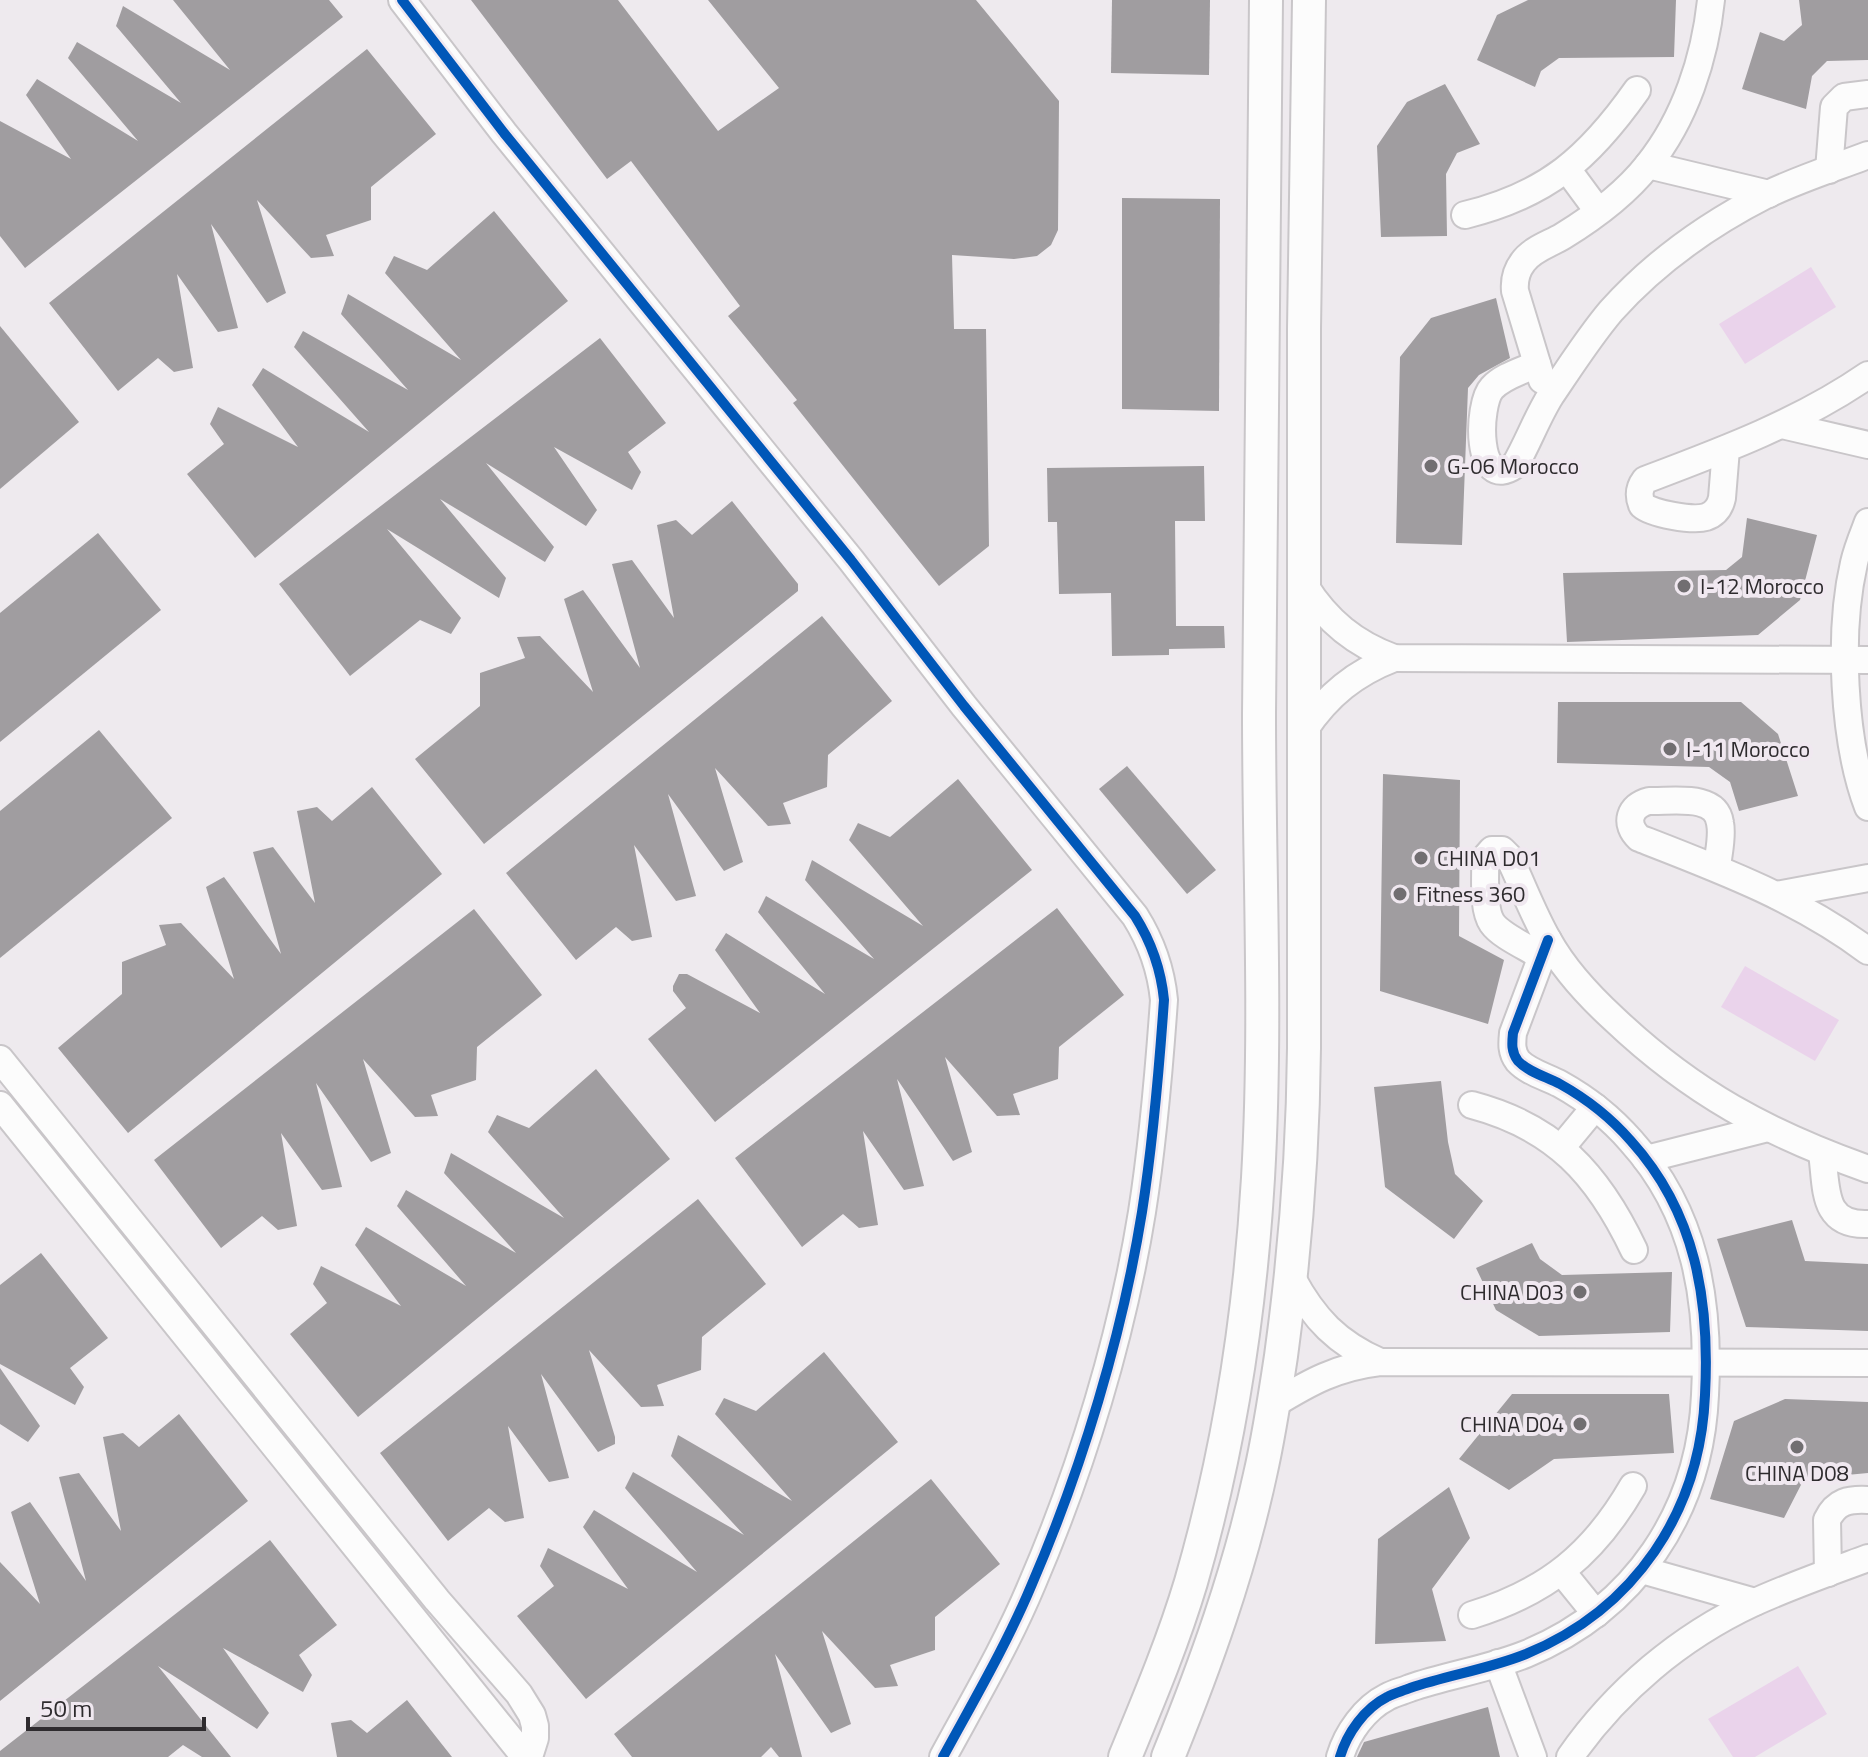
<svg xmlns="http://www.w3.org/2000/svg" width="1868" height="1757" font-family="'Titillium Web',sans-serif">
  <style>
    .green { fill: #ead3eb }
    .building { fill: #a09da0 }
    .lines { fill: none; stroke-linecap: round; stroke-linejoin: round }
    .minor-casing { stroke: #c9c6c9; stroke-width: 30 }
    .tertiary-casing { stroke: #c9c6c9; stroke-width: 36 }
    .minor { stroke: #fcfcfc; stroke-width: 26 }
    .tertiary { stroke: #fcfcfc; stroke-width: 32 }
    .cycleway-casing { stroke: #f0e8f0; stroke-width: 15 }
    .cycleway { stroke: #0057b8; stroke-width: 10 }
    .poi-dot { fill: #716e71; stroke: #f0e8f0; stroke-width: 3 }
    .labels { text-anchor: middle; stroke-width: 8; stroke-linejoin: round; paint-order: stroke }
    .poi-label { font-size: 22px; fill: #2e2b2e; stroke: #f0e8f0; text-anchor: start }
  </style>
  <rect width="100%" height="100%" fill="#eeeaee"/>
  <g class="green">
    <path d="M1811,267l25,40 -91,57 -26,-40z"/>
    <path d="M1745,966l94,54 -24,41 -94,-54z"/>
    <path d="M1798,1666l29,48 -72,43h-22l-25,-38z"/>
  </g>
  <g class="building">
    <path d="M173,0h156l14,17 -318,251 -25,-32v-115l71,38 -45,-64 11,-16 101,62 -70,-83 9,-16 104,61 -65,-77 7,-20 107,64z"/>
    <path d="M471,0h147l100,131 61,-43 -71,-88h268l83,101 -1,129 -7,15 -14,11 -23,3 -62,-4 2,74h32l3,217 -50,40 -146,-183 4,-3 -69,-84 12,-10 -109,-145 -24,18z"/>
    <path d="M1112,0h98l-1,75 -98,-2z"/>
    <path d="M1528,0h148l-2,57 -115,1 -18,13 -6,16 -58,-27 20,-45z"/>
    <path d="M1799,0h69v60l-41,1 -15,15 -6,33 -64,-20 18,-57 24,9 18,-16z"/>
    <path d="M367,49l69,85 -65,53v33l-45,15 8,21 -23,2 -54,-58 29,93 -19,10 -56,-79 27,104 -20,4 -41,-58 16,94 -19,4 -16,-14 -40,33 -69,-88z"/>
    <path d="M1445,84l35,60 -23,9 -11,21 1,62 -66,1 -4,-91 30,-44z"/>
    <path d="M1122,198l98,1 -1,212 -97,-2z"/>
    <path d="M494,211l74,90 -313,257 -68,-84 37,-30 -14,-20 8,-17 80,40 -46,-62 11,-17 106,64 -75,-85 9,-16 105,59 -67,-76 7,-20 113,66 -76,-87 9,-17 33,14z"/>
    <path d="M1496,298l14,60 -31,17 -11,13 -6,157 -66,-2 4,-186 31,-39z"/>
    <path d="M0,326l79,96 -79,67z"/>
    <path d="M600,338l66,85 -38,29 13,20 -9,18 -78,-43 43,63 -11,16 -100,-63 68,84 -9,15 -105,-63 66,79 -7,20 -112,-69 74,89 -10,16 -31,-14 -70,56 -71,-92z"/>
    <path d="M1204,466l1,55h-30l1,105h48l1,22 -56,1v6l-57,1 -1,-63 -52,1 -2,-72h-9l-1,-54z"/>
    <path d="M732,501l66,83v7l-314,253 -69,-85 65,-53v-33l45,-15 -8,-21 23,-1 53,56 -29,-93 19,-9 57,78 -28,-104 20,-4 42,58 -17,-93 19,-5 16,15z"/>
    <path d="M1747,518l70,17 -17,65 -42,35 -191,7 -4,-69 163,-3 16,-13z"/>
    <path d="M98,533l63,77 -161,132v-129z"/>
    <path d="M822,616l70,85 -64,54 -1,32 -44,16 8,21 -23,2 -53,-58 28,94 -19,9 -56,-77 28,102 -20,5 -42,-56 18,92 -20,4 -16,-14 -40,33 -70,-87z"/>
    <path d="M1558,702h183l37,32 20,62 -59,15 -9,-29 -21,-15 -152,-4z"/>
    <path d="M99,730l73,88 -172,140v-147z"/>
    <path d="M1127,766l89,104 -29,24 -88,-105z"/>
    <path d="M1383,774l77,6 -1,156 45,24 -16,64 -108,-33z"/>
    <path d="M958,779l74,91 -317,252 -67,-83 38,-31 -13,-17v-5l6,-12h8l73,39 -45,-63 11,-17 99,61 -67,-82 8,-16 108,63 -69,-79 7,-20 111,66 -74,-86 9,-17 32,14z"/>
    <path d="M372,787l70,87 -314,259 -70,-85 64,-54v-32l44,-17 -7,-20 22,-2 53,56 -28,-92 18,-10 57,77 -28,-102 20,-5 42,56 -18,-92 20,-4 15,14z"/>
    <path d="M1057,908l67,87 -65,52 -1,32 -45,15 7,21 -23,1 -52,-59 27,95 -19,9 -56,-82 27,107 -20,4 -41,-59 15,94 -19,3 -16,-14 -41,33 -67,-89z"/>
    <path d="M474,909l68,86 -65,52 -1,33 -45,15 7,21 -23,1 -52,-58 28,94 -20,9 -55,-79 26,104 -20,3 -41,-57 16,93 -19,4 -16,-14 -41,32 -67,-88z"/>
    <path d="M596,1069l74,90 -312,258 -68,-83 37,-31 -14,-19 8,-18 80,40 -46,-61 11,-18 100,59 -69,-80 9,-16 110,63 -72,-80 7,-20 113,65 -76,-86 9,-17 32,13z"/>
    <path d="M1441,1081l7,61 7,32 28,27 -29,38 -69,-52 -11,-100z"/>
    <path d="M698,1199l68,85 -64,53 -1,33 -44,15 7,21 -23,1 -52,-57 26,87v7l-17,8 -57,-78 28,104 -20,4 -41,-56 16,92 -19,4 -16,-14 -41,33 -68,-88z"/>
    <path d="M1792,1220l13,41 63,3v67l-122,-4 -29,-88z"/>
    <path d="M1532,1243l8,16 22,16 110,-3 -2,60 -131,4 -43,-26 -20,-42z"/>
    <path d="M41,1253l67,85 -38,30 14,19 -9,18 -75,-41v-79z"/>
    <path d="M824,1352l74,90 -312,257 -69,-83 37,-30 -14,-20 8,-18 80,41 -45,-62 11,-17 103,62 -72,-84 8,-16 111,63 -73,-79 7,-21 114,66 -77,-87 9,-16 32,13z"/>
    <path d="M0,1368l40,58 -12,16 -28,-18z"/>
    <path d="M1512,1394h157l5,59 -120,6 -45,31 -50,-31z"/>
    <path d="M1785,1399l83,3v71l-64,6 -20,39 -74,-19 24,-78z"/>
    <path d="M179,1414l69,87 -248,200v-139l40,42 -29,-92 19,-10 56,79 -27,-104 20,-4 42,58 -18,-94 20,-4 16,14z"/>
    <path d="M931,1479l69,85 -65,53v33l-45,15 8,21 -23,2 -53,-57 29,93 -20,9 -56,-79 27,103h-23l-8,-10 -10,10h-129l-18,-23z"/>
    <path d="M1449,1487l21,51 -38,51 14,52 -71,3 3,-105z"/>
    <path d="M270,1540l67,85 -38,30 13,20 -9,17 -80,-44 46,65 -12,16 -99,-63 73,91h-29l-19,-12 -15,12h-168v-6z"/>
    <path d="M407,1700l45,57h-115l-6,-34 20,-3 16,13z"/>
    <path d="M1488,1707l12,50h-143l7,-15z"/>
  </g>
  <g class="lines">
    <defs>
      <g id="minor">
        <path d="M402,0l102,133 347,427 113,146 171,210c17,27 26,53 29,84 -5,71 -11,142 -22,212 -20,124 -60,256 -110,372 -25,60 -58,116 -89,173"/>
        <path d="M1648,165l121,29"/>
        <path d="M1567,169l31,42"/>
        <path d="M1829,170l5,-63 10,-10 24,-3"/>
        <path d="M1465,215c82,-20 124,-57 172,-125"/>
        <path d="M1537,364c-15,7 -34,12 -45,24 -15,16 -17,106 23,77 13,-22 22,-48 36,-70 19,-28 38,-58 60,-84 43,-48 98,-87 155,-116 33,-16 68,-27 102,-40"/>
        <path d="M1542,380l-27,-89c-1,-11 1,-20 8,-29 9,-13 27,-18 40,-26 31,-19 63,-43 85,-71 37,-46 57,-107 63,-165"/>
        <path d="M1782,425l86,20"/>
        <path d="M1726,449l-4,49c-2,9 -7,16 -16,19 -13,4 -54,-3 -64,-12 -4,-10 -3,-17 3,-25 77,-29 155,-58 223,-105"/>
        <path d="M1868,522c-5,13 -11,27 -14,41 -16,69 -11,178 14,244"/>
        <path d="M1305,586c22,35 50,58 89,72l474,2"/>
        <path d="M1305,729c23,-34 50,-56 89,-71"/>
        <path d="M1717,868c1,-14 6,-31 3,-45 -4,-30 -48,-21 -71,-22 -20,5 -25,23 -10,37 80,31 160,61 229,113"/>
        <path d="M1776,895l92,-17"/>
        <path d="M1541,956c-14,-9 -40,-20 -49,-33 -10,-15 -6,-47 -7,-65l7,-8h10l7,7c13,27 24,57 39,83 16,29 41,56 66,79 78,74 153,114 254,150"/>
        <path d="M0,1059l437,541 82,94 13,21 3,11v12l-6,19"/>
        <path d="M0,1105l525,652"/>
        <path d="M1472,1105c83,22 126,69 162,145"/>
        <path d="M1561,1148l34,-41"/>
        <path d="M1822,1153c5,34 -1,73 46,71"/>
        <path d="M1646,1159l122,-31"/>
        <path d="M1292,1278c22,41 45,65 88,84"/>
        <path d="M1274,1404c36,-22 63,-37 106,-42l488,1"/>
        <path d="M1642,1570l113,32"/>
        <path d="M1562,1572l34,42"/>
        <path d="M1828,1573l-1,-53c9,-19 22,-21 41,-20"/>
        <path d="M1472,1615c75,-23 122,-61 161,-129"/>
        <path d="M1498,1663l35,94"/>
        <path d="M1340,1757c7,-24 25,-49 47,-60 7,-4 16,-6 23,-9 38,-13 79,-19 116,-34 109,-45 174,-142 179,-259 5,-94 -9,-182 -74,-254 -20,-23 -44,-42 -71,-57 -13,-7 -32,-12 -42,-23 -7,-9 -6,-18 -5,-28l35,-93"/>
        <path d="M1570,1757c46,-66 110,-120 183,-154 37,-17 77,-31 115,-45"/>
      </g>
      <g id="tertiary">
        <path d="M1125,1757c24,-58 48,-115 66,-175 38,-131 59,-268 67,-404 9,-155 1,-310 1,-464 1,-238 3,-476 7,-714"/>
        <path d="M1168,1757c37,-91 71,-185 92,-282 9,-39 15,-79 21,-119 14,-102 22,-204 23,-308v-719l5,-329"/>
      </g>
    </defs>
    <use href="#minor" class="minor-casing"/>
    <use href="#tertiary" class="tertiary-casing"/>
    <use href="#minor" class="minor"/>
    <use href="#tertiary" class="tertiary"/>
    <defs>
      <g id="cycleway">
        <path d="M402,0l102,133 347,427 113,146 171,210c17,27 26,53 29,84 -5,71 -11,142 -22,212 -20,124 -60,256 -110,372 -25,60 -58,116 -89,173"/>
        <path d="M1340,1757c7,-24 25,-49 47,-60 7,-4 16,-6 23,-9 38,-13 79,-19 116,-34 109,-45 174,-142 179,-259 5,-94 -9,-182 -74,-254 -20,-23 -44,-42 -71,-57 -13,-7 -32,-12 -42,-23 -7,-9 -6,-18 -5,-28l35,-93"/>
      </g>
    </defs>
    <use href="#cycleway" class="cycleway-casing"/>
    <use href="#cycleway" class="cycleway"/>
  </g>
  <g class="poi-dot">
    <circle cx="1431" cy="466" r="8"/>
    <circle cx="1684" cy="586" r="8"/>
    <circle cx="1670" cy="749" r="8"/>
    <circle cx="1421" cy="858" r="8"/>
    <circle cx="1400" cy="894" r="8"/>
    <circle cx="1580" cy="1292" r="8"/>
    <circle cx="1580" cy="1424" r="8"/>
    <circle cx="1797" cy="1447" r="8"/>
  </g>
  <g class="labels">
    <g class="poi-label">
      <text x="1447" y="474">G-06 Morocco</text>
      <text x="1700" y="594">I-12 Morocco</text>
      <text x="1686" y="757">I-11 Morocco</text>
      <text x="1437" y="866">CHINA D01</text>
      <text x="1416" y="902">Fitness 360</text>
      <text x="1564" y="1300" text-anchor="end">CHINA D03</text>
      <text x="1564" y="1432" text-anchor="end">CHINA D04</text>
      <text x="1797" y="1481" text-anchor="middle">CHINA D08</text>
    </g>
  </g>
  <path d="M28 1717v12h176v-12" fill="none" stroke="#2e2b2e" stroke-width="4"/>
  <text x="40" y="1717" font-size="24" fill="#2e2b2e" stroke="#f0e8f0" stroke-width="6" paint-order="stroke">50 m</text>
</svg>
